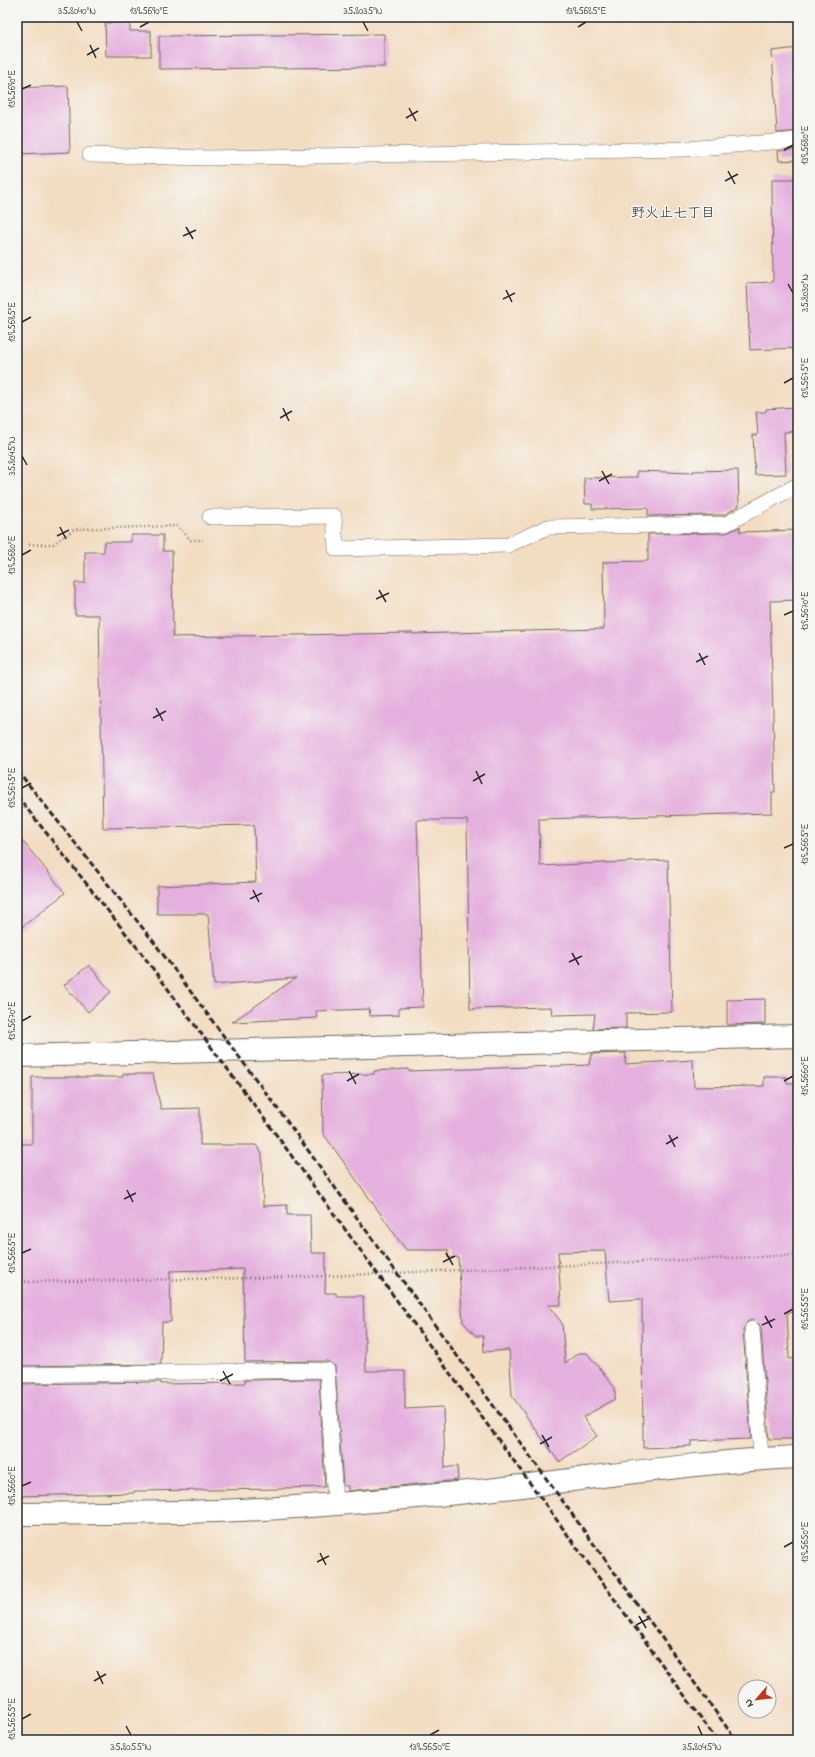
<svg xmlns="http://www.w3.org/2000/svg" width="815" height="1757" font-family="'Indie Flower','Klee One',sans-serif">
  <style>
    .building { fill: #e5afde }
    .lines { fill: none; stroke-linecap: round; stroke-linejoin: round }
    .lane-casing { stroke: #716960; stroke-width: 16 }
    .street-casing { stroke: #716960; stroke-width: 24 }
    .path { stroke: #716960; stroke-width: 2.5; stroke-dasharray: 1 3; stroke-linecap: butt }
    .lane { stroke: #fff; stroke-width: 15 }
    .street { stroke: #fff; stroke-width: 22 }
    .rail { stroke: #2b2b2b; stroke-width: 3; stroke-dasharray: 6 3; stroke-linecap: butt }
    .ticks { fill: none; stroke: #2b2b2b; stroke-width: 1.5 }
    .labels { text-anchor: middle; stroke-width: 3; stroke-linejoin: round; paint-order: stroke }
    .neighbourhood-label { font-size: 14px; fill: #2b2b2b; stroke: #f6f6f2 }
    .neatline { fill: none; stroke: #2b2b2b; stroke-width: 1.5 }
    .ticks-label { font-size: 10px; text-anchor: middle; fill: #2b2b2b }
  </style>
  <rect width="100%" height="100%" fill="#f6f6f2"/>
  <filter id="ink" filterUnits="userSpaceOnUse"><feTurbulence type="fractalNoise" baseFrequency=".025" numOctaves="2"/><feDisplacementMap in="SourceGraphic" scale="8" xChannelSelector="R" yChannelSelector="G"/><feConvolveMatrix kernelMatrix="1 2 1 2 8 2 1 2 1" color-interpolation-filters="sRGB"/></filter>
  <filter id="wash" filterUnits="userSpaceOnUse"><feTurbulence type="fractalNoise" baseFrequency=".012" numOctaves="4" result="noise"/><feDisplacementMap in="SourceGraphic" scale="16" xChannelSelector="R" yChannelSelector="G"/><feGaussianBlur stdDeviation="0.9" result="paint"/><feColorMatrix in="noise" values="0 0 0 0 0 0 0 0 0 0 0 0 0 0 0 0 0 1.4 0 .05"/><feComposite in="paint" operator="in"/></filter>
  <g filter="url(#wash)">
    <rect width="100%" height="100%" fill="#f3ddc2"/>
    <g id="blocks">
      <g class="building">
        <path d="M105,23h25v8h21v25h-45z"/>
        <path d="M384,34v33l-225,2v-33z"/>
        <path d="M798,48v83l-21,2 -5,-82z"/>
        <path d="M68,86l2,66 -53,2v-66z"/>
        <path d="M798,149v11l-19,1 -1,-10z"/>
        <path d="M772,179h26v169l-48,2 -3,-67 26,-1z"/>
        <path d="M795,407l2,24 -13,1 2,42 -31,1 -2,-40h5l-2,-23h10v-3z"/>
        <path d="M738,470l1,36 -15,9 -76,1v-8l-56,1v-5h-7l-1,-26 53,-1v-6l56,2v-2z"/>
        <path d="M740,527v5l58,-2v70l-28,1 5,191h-3v21l-233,6 1,47 128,-6 4,152 -46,1v15l-33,1 2,-15 -43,1 -1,-8 -81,2 -3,-189h-50l6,187 -24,1v7l-29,1 -1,-7 -53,2 1,7 -85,4 64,-44 -82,7 -6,-71h-51v-28l99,-4 -2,-57 -151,3 -4,-213h-24v-32h10v-31h19v-10h27v-7h32v16h9l1,86 240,-4v1l191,-5 -1,-67 45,-1v-27l78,-1z"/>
        <path d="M17,834l48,59 -48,38z"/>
        <path d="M89,965l22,27 -23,20 -24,-27z"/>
        <path d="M765,999v25l-38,1v-25z"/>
        <path d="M626,1053l-1,11 68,-4 1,27 70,-1v-9h23v6h8l2,113h1v116l-11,1 2,46 9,-1v81h-29l-8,-111 -2,-4 -7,-4 -5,2 -4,8 8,109 -60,2v5l-48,2 -1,-149 -33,2 -4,-50 -47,1 3,53h-13l14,18 3,40 13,-10h9l28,35v11l-32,18 14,19 -38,26 -47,-66 -3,-46 -25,2 -1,-16h-7l-13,-14 -5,-65 -10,1v-8h-42l-83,-117 -1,-58 52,-1v-3l34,-2v2l181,-6 2,-11z"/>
        <path d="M123,1074h30l8,35 39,-1v37h56l6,9 1,52 24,-1v10h23l1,38h15l-1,40h11v3h27l3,75h39v38l38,-2 2,61 12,-2 1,14 -110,11v-5h-5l-8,-120 -8,-5 -82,1 -2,-93 -73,2 1,51h-9l-1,42 -144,2v-222h15v-67h91z"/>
        <path d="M319,1379l6,108 -41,1v1l-150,2v2l-116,3 -1,-112 144,-2v2l84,-1v-3z"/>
      </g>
    </g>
  </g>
  <g filter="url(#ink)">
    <use href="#blocks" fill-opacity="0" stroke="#716960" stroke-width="1"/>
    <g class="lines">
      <defs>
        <g id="lane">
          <path d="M90,155l117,3 479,-9 112,-9"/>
          <path d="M210,517l124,-1 2,33 172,-4 40,-18 178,-3 72,-39"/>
          <path d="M752,1329l9,129"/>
          <path d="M17,1375l310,-5 8,134"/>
        </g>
        <g id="street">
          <path d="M17,1056l781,-20"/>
          <path d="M17,1514c67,-1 134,-1 201,-3 86,-3 173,-11 259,-20 107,-11 213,-29 321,-34"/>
        </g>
      </defs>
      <use href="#lane" class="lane-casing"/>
      <use href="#street" class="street-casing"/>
      <g class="path">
        <path d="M17,545l36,-1 22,-15 102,-3 14,14h12"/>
        <path d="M17,1282l287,-5 494,-22"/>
      </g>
      <use href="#lane" class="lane"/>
      <use href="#street" class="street"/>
      <g class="rail">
        <path d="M17,770l136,171 133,179 450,620"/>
        <path d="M17,796l122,154 133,179 445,611"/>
      </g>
    </g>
  </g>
  <path class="ticks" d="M77,22l5,9M363,22l5,9M140,27l9,-5M578,27l8,-5M90,45l6,13M87,55l12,-7M22,89l9,-4M409,108l7,13M406,118l12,-7M784,150l9,-5M728,171l7,13M725,181l13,-7M186,227l7,12M183,236l13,-6M788,284l5,9M506,290l6,12M503,299l12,-6M22,322l9,-5M784,383l9,-5M283,408l6,13M280,418l12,-7M22,456l5,9M602,471l7,13M599,481l13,-7M60,527l6,12M57,536l12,-6M22,555l9,-5M379,590l7,12M376,599l13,-6M784,615l9,-4M699,653l6,12M696,662l12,-6M156,708l7,13M153,718l13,-7M476,771l6,13M473,781l12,-7M22,788l9,-5M784,848l9,-4M253,890l6,12M250,899l12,-6M572,953l7,12M569,962l13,-6M22,1021l9,-5M349,1071l7,13M347,1081l12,-7M784,1081l9,-5M669,1135l6,12M666,1144l12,-7M127,1190l6,12M124,1199l12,-6M22,1253l9,-4M446,1253l7,12M443,1262l12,-6M784,1314l9,-5M765,1316l7,12M762,1325l13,-6M223,1371l7,13M220,1381l13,-7M542,1435l7,12M540,1444l12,-7M22,1486l9,-4M784,1547l9,-5M320,1553l6,12M317,1562l12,-6M639,1616l7,12M636,1625l12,-6M97,1671l6,13M94,1681l12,-7M22,1719l9,-5M126,1726l5,9M698,1726l4,9M430,1735l9,-5"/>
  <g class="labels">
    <g class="neighbourhood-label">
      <text x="673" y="217">野火止七丁目</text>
    </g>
  </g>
  <rect width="815" height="1757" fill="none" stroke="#f6f6f2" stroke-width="44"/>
  <g transform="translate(757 1699) rotate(242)"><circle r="19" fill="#f6f6f2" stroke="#a5a5a2"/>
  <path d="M0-3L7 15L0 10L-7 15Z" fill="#c8321e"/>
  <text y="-6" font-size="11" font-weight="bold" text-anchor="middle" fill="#2b2b2b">N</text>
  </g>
  <rect x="22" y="22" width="771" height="1713" class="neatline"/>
  <g class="ticks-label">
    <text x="77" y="14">35.8040°N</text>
    <text x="149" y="14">139.5690°E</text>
    <text x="363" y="14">35.8035°N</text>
    <text x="586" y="14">139.5685°E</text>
    <text transform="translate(11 89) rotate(-90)" y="4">139.5690°E</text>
    <text transform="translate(804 145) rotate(-90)" y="4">139.5680°E</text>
    <text transform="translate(804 293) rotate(-90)" y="4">35.8030°N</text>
    <text transform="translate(11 322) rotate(-90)" y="4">139.5685°E</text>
    <text transform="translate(804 378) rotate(-90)" y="4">139.5675°E</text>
    <text transform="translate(11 456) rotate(-90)" y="4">35.8045°N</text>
    <text transform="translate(11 555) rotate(-90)" y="4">139.5680°E</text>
    <text transform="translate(804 611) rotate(-90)" y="4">139.5670°E</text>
    <text transform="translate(11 788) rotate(-90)" y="4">139.5675°E</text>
    <text transform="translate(804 844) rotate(-90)" y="4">139.5665°E</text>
    <text transform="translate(11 1021) rotate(-90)" y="4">139.5670°E</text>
    <text transform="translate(804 1076) rotate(-90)" y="4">139.5660°E</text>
    <text transform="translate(11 1253) rotate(-90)" y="4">139.5665°E</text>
    <text transform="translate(804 1309) rotate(-90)" y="4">139.5655°E</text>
    <text transform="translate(11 1486) rotate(-90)" y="4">139.5660°E</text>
    <text transform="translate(804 1542) rotate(-90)" y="4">139.5650°E</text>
    <text transform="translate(11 1719) rotate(-90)" y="4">139.5655°E</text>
    <text x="131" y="1750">35.8055°N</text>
    <text x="430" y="1750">139.5650°E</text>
    <text x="702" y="1750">35.8045°N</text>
  </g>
</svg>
